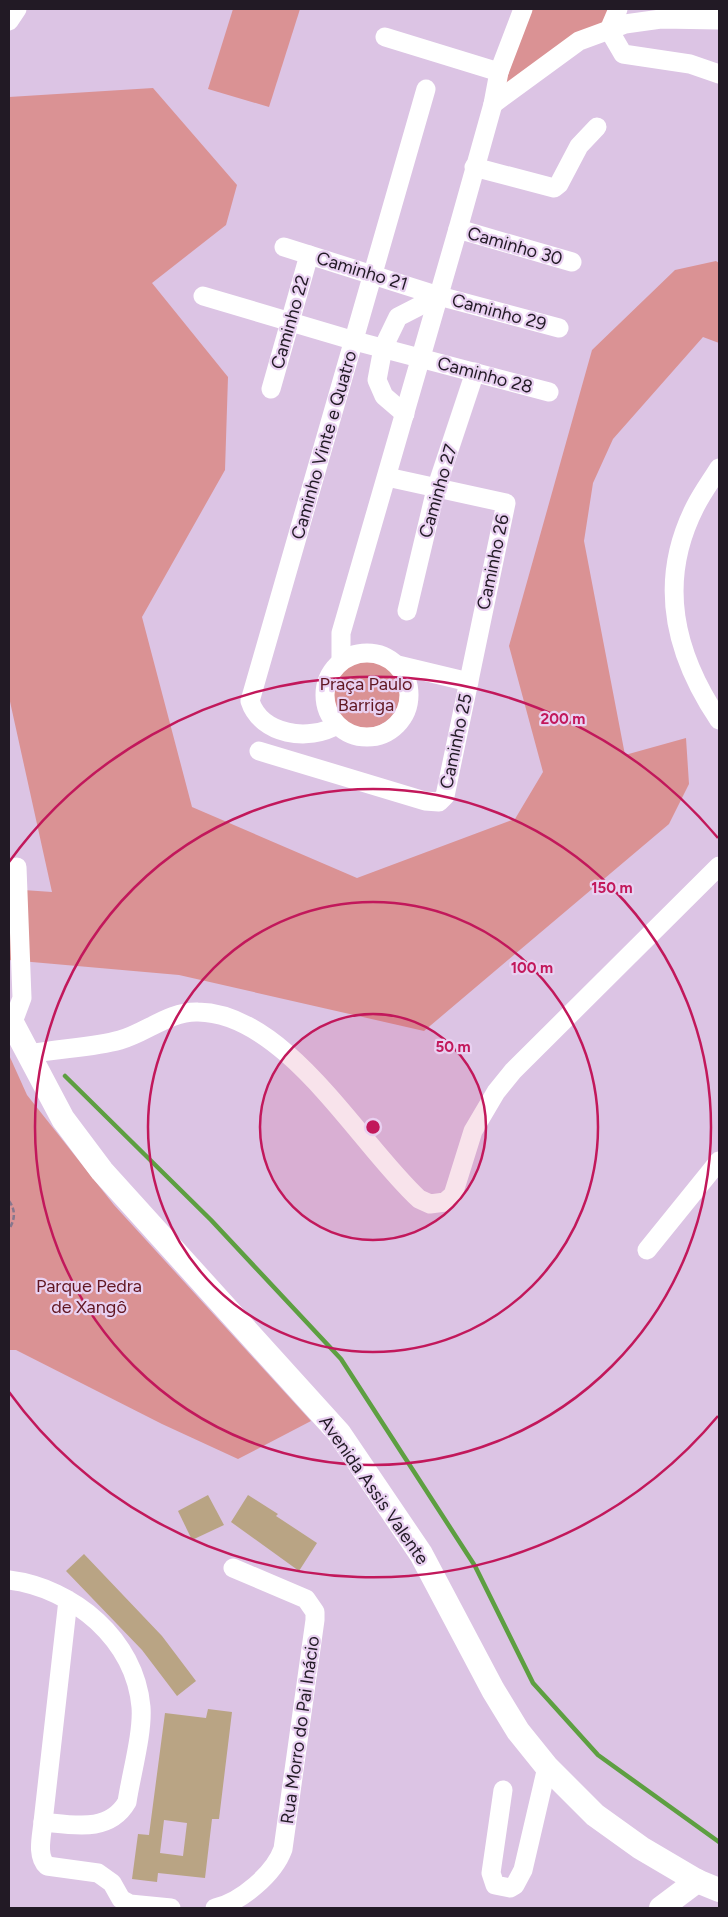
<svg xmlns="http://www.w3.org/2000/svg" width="728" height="1917" font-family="Figtree,sans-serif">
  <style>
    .green { fill: #da9294 }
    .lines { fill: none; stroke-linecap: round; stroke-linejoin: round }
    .stream { stroke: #5d9f41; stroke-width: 4.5 }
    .building { fill: #b9a484; fill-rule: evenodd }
    .path { stroke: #87778d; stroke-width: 2.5; stroke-dasharray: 5 2.5; stroke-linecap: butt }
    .minor { stroke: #fff; stroke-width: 19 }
    .major { stroke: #fff; stroke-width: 24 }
    .ring { fill: none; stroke: #c2185b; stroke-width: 2.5 }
    .labels { text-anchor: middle; stroke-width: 4.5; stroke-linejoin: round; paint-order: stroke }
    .street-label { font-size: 18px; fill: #221a25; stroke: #e9d1f1 }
    .park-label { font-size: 18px; fill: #611722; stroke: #e9d1f1 }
    .centre { fill: #c2185b; stroke: #e9d1f1; stroke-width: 2.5 }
    .ring-label { font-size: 15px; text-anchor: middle; font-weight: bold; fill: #c2185b; stroke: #e9d1f1; stroke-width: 4.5; stroke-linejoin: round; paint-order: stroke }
  </style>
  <rect width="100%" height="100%" fill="#dcc4e4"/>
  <g class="green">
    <path d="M233,9h67l-31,98 -61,-18z"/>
    <path d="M531,9h81l-10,17 -92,61 -5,-4z"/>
    <path d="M153,88l84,97 -11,40 -74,58 76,94 -3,93 -83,147 50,190 165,71 158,-59 28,-47 -34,-126 83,-296 83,-80 41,-9 3,2v80l-16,-6 -90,102 -20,44 -9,58 41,214 61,-17 3,46 -20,40 -245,207 -245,-56 -170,-15v-71l43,3 -43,-195v-600z"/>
    <circle cx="366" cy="694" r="34"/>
    <path d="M9,1055l18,40 87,110 197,216 -73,38 -76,-35 -146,-74h-7z"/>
  </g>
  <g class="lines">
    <path class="stream" d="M65,1076l146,144 130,139 134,207 58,117 65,72 121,87"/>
  </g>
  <g class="building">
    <path d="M208,1495l16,30 -32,15 -14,-29z"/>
    <path d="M248,1495l30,19 -2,2 41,27 -18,28 -68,-49z"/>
    <path d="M84,1554l78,82 34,45 -19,15 -35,-46 -76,-79z"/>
    <path d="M208,1709l24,3 -13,107h-7l-7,59 -47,-5 -1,9 -25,-3 6,-45 11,1 16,-122 41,5zM164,1820l23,3 -4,33 -23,-3z"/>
  </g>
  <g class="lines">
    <path class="path" d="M9,1201c7,9 6,19 0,28"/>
    <g class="minor">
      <path d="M9,21l8,-12"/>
      <path d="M609,30l14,24 67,10 29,10"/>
      <path d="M609,30l9,-21"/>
      <path d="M385,37l114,35"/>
      <path d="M493,104l86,-63 30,-11 16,-6 36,-5 58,1"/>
      <path d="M474,167l80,21 5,-4 20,-38 18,-19"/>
      <path d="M458,229l114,33"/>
      <path d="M284,247l155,49 120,32"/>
      <path d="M203,296l152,45 194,51"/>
      <path d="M271,389l38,-134"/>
      <path d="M405,414l-21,-18 -7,-16 6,-32 15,-31 41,-21"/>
      <path d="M719,468c-8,13 -17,25 -24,39 -38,75 -21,146 24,213"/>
      <path d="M407,611l29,-122 39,-117"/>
      <circle cx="367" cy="695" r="42"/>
      <path d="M341,660v-27l117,-404 35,-125 6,-32 24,-63"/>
      <path d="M398,665l71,17"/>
      <path d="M337,725c-28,17 -76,10 -87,-24l176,-612"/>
      <path d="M259,751l166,50 14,1 6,-6 61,-293 -119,-26"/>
      <path d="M13,1022l9,-24 -5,-131"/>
      <path d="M30,1054c29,-6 61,-6 90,-14 26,-7 49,-29 78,-28 88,1 162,133 221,187l11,5 15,-2 8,-7 20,-64 23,-39 17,-21 206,-205"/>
      <path d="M647,1250l72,-89"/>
      <path d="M9,1580c65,8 126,60 132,127 2,26 -10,68 -14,95 -18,31 -53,23 -84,20l25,-222"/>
      <path d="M503,1790l-12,83 4,12 15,3 5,-3 8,-15 24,-103"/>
      <path d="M43,1822c-1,13 -7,34 4,44l51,7 14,10 9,16 9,5 41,4"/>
      <path d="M215,1908c26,-6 59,-34 68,-59l32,-229v-8l-9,-13 -73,-31"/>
    </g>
    <g class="major">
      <path d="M704,9l15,7"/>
      <path d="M9,1017l54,102 39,52 237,262 82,121 72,136 25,41 29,36 48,48 46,33 56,33 22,9"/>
      <path d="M661,1908l36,-27"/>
    </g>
  </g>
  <circle cx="373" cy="1127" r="113" fill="#c2185b" fill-opacity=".12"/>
  <g class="ring">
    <circle cx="373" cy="1127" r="113"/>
    <circle cx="373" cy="1127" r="225"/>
    <circle cx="373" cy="1127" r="338"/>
    <path d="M718 1416A450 450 0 0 1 9 1392M9 862A450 450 0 0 1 718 838"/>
  </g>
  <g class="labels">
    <g class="street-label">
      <text transform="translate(515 246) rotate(16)" y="6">Caminho 30</text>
      <text transform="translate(362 271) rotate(17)" y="6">Caminho 21</text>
      <text transform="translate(499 312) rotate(15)" y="6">Caminho 29</text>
      <text transform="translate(290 322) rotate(-74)" y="6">Caminho 22</text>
      <text transform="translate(485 375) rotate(15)" y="6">Caminho 28</text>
      <text transform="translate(324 445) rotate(-74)" y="6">Caminho Vinte e Quatro</text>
      <text transform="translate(438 491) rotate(-74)" y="6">Caminho 27</text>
      <text transform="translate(493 562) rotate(-78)" y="6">Caminho 26</text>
      <text transform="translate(456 741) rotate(-78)" y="6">Caminho 25</text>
      <text transform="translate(374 1490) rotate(55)" y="6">Avenida Assis Valente</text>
      <text transform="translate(300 1730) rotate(-82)" y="6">Rua Morro do Pai Inácio</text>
    </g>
    <g class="park-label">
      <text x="366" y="690">Praça Paulo<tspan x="366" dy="21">Barriga</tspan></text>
      <text x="89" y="1292">Parque Pedra<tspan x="89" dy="21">de Xangô</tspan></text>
    </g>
  </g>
  <circle cx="373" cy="1127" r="8" class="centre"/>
  <g class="ring-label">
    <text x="563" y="724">200 m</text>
    <text x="612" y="893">150 m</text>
    <text x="532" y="973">100 m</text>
    <text x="453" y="1052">50 m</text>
  </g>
  <rect width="728" height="1917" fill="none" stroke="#221a25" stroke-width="20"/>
</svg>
